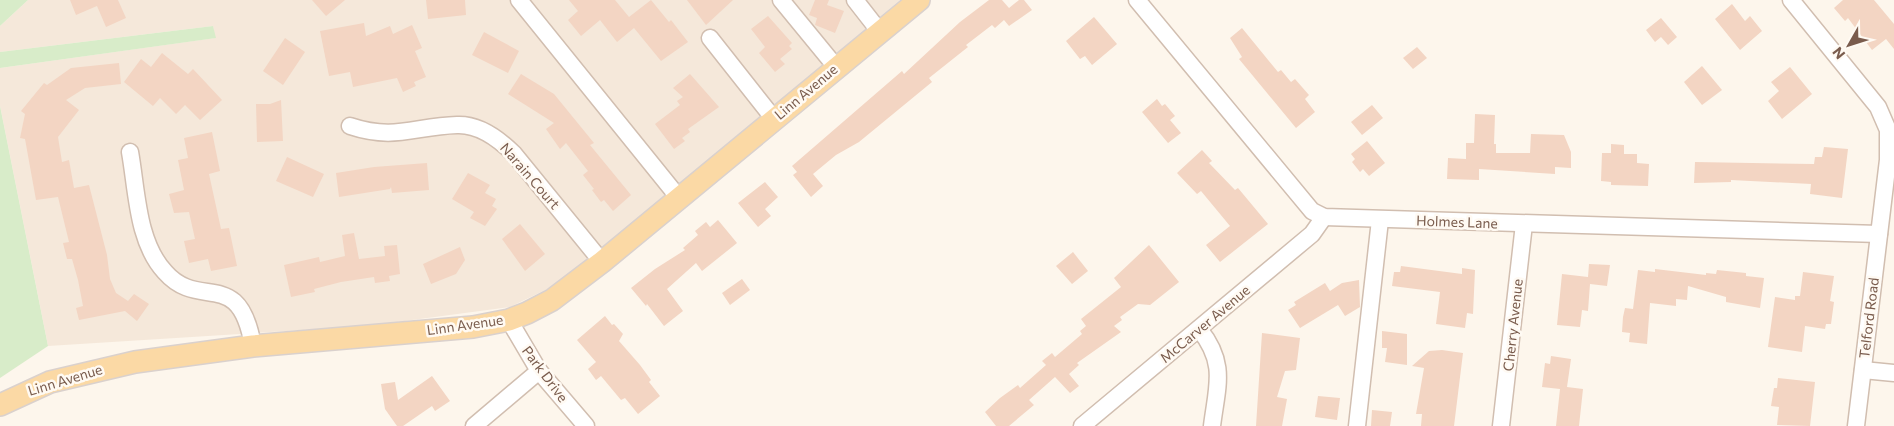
<svg xmlns="http://www.w3.org/2000/svg" width="1894" height="426" font-family="Commissioner,sans-serif">
  <style>
    .residential { fill: #f5e8da }
    .green { fill: #d8ecc9 }
    .building { fill: #f3d5c3 }
    .lines { fill: none; stroke-linecap: round; stroke-linejoin: round }
    .minor-casing { stroke: #d1beb0; stroke-width: 19 }
    .major-casing { stroke: #dad1cd; stroke-width: 24 }
    .minor { stroke: #fff; stroke-width: 16 }
    .major { stroke: #fbd9a5; stroke-width: 21 }
    .labels { text-anchor: middle; stroke-width: 5; stroke-linejoin: round; paint-order: stroke }
    .street-label { font-size: 14px; fill: #7a5c4d; stroke: #fffaf3 }
  </style>
  <rect width="100%" height="100%" fill="#fdf6ec"/>
  <path class="residential" d="M28,0h872l-328,277 -62,30 -143,19 -319,20 -48,-240v-38l215,-30 -2,-12 -213,26v-26z"/>
  <g class="green">
    <path d="M0,0h28l-28,26z"/>
    <path d="M213,26l3,12 -216,30v-16z"/>
    <path d="M0,106l48,240 -48,32z"/>
  </g>
  <g class="building">
    <path d="M70,0h48l8,18 -20,9 -9,-21 -21,9z"/>
    <path d="M312,0h33l-19,16z"/>
    <path d="M426,0h39l1,15 -38,4z"/>
    <path d="M569,0h46l14,17 22,-17 18,22 2,-2 17,22 -27,19 -27,-33 -17,14 -17,-22 -19,16 -13,-16 10,-9z"/>
    <path d="M687,0h46l-27,25z"/>
    <path d="M815,0h14l-2,5 17,6 -9,22 -20,-8 2,-7 -8,-3z"/>
    <path d="M989,0h13l7,8 10,-8h5l8,10 -23,16 -5,-6 -9,8 -3,-3 -26,20 2,2 -39,31 3,4 -73,60 -23,13 -23,19 10,12 -12,11 -18,-22 4,-3 -5,-6 110,-95 2,3 56,-52z"/>
    <path d="M1843,0h31l20,24v25l-8,-10 -14,11 -24,-32 -3,3 -11,-13z"/>
    <path d="M1732,4l13,17 5,-5 12,15 -22,19 -25,-31z"/>
    <path d="M768,16l24,27 -3,3 3,3 -12,10 5,5 -10,8 -16,-19 6,-6 -14,-18z"/>
    <path d="M1094,17l23,27 -25,21 -7,-9 -5,3 -14,-18z"/>
    <path d="M1661,18l16,19 -9,8 -7,-8 -6,5 -9,-12z"/>
    <path d="M364,23l2,13 24,-10 3,8 19,-9 10,23 -7,3 11,26 -12,5 2,4 -13,6 -6,-14 -44,9 -3,-15 -21,4 -9,-45z"/>
    <path d="M1242,28l36,44 3,-2 10,12 4,-3 14,16 -4,4 10,13 -19,16 -57,-69 3,-2 -12,-19z"/>
    <path d="M484,32l35,19 -11,22 -36,-18z"/>
    <path d="M285,38l20,14 -22,33 -20,-14z"/>
    <path d="M1417,47l10,11 -14,11 -10,-11z"/>
    <path d="M162,53l26,21 5,-5 29,31 -22,20 -15,-15 -9,9 -16,-16 -7,8 -29,-24 17,-23 10,8z"/>
    <path d="M119,63l2,21 -36,4 -19,12 13,10 -21,27 4,25 7,-2 5,28 15,-3 18,70 3,24 6,14 12,8 6,-7 15,10 -12,17 -12,-10 -46,9 -3,-12 7,-2 -5,-26 -6,-21h-5l-4,-16 6,-1 -11,-45 -22,3 -11,-61 -5,-1 5,-24 -4,-3 23,-28 3,2 24,-17z"/>
    <path d="M1702,66l20,24 -20,15 -18,-23z"/>
    <path d="M1790,67l22,27 -30,25 -14,-18 11,-10 -8,-9z"/>
    <path d="M521,74l33,20 40,49 -4,2 41,50 -18,16 -9,-11 -3,2 -9,-12 2,-1 -11,-14 5,-4 -22,-28 -6,6 -14,-20 8,-6 -46,-29z"/>
    <path d="M690,74l29,33 -31,22 2,3 -8,6 3,3 -11,8 -19,-25 25,-19 -3,-4 6,-4 -10,-9z"/>
    <path d="M1157,99l5,7 3,-2 10,12 -5,4 11,13 -13,10 -26,-31z"/>
    <path d="M281,100l2,41 -26,1 -1,-38h14z"/>
    <path d="M1372,105l11,13 -21,17 -11,-13z"/>
    <path d="M1475,114l20,1 -1,29h2v9h34l1,-19 33,1 7,17v16l-16,-1v7l-76,-5v11l-32,-1 1,-21 18,1v-16h8z"/>
    <path d="M212,132l8,39 -11,3 12,55 8,-1 8,38 -26,5 -3,-12 -19,4 -5,-22 11,-2 -6,-27 -15,1 -5,-19 15,-4 -6,-30 10,-2 -4,-20z"/>
    <path d="M1367,141l18,22 -16,13 -6,-7 -3,3 -8,-10 3,-3 -4,-5z"/>
    <path d="M1611,144l13,1v9h13v9l12,1 -1,22 -37,-1v-3l-10,-1 1,-28h9z"/>
    <path d="M1824,147l24,2 -6,49 -32,-4 1,-10 -80,-4v2l-37,1 1,-21 119,2 1,-7h7z"/>
    <path d="M1202,150l10,11 -3,2 26,27 3,-2 30,36 -48,38 -14,-17 24,-19 -29,-35 -4,3 -20,-21z"/>
    <path d="M287,157l37,17 -11,23 -37,-16z"/>
    <path d="M427,163l2,27 -37,3 -1,-6 -1,2 -51,8 -3,-24 38,-6z"/>
    <path d="M468,173l22,12 -5,8 11,6 -4,7 5,3 -12,17 -15,-8 4,-6 -22,-13z"/>
    <path d="M765,182l13,15 -13,12 6,7 -13,11 -20,-24z"/>
    <path d="M718,220l19,23 -35,28 -6,-8 -29,26 16,22 -19,15 -17,-22 -1,2 -15,-18 24,-19 30,-19 -2,-2 15,-13 -3,-4 11,-9 4,5z"/>
    <path d="M520,224l25,30 -20,17 -23,-32z"/>
    <path d="M354,233l5,26 26,-3 -1,-10 13,-1 3,29 -11,2 1,5 -15,2 -1,-6 -33,5 -27,7 1,3 -24,5 -7,-32 35,-8 1,5 25,-6 -3,-21z"/>
    <path d="M1149,245l30,37 -29,23 -12,-1 -18,13 2,3 -8,6 7,6 -44,31 2,2 -10,9 10,12 -9,7 -15,-16 -26,23 5,5 -25,21h-13l-11,-14 15,-14 18,-13 2,3 26,-23 -4,-4 10,-8 3,4 27,-23 -2,-3 6,-5 -5,-7 40,-32 -7,-9z"/>
    <path d="M460,247l5,13 -9,14 -25,10 -8,-20z"/>
    <path d="M1073,252l15,19 -16,13 -16,-18z"/>
    <path d="M1589,264l21,1 -3,21 -17,-2 -2,27 -6,-1 -2,17 -23,-2 5,-51 26,3z"/>
    <path d="M1401,266l61,8v-6l13,2 -2,44 -6,-1 -2,15 -29,-4 4,-32 -48,-6 2,-14h6z"/>
    <path d="M1655,269l51,6v-2l10,1 1,-4 29,3v3l18,2 -4,30 -34,-6v-5l-38,-11 -1,14 -11,-1v7l-26,-3 -3,41 -18,-2 1,-9 -8,-1 1,-15 2,-9 8,1 5,-39 17,2z"/>
    <path d="M1803,272l31,4 -4,25 4,1 -3,22h-5l-1,5 -20,-3 -3,26 -34,-5 7,-50 20,3v-4h5z"/>
    <path d="M742,279l8,11 -20,15 -8,-12z"/>
    <path d="M1359,280l1,27 -15,9 -7,-11 -38,23 -12,-18 8,-5 -2,-3 31,-19 5,8 12,-8z"/>
    <path d="M605,316l7,9 2,-1 9,10 -4,7 21,24 11,15 -2,2 11,14 -22,18 -13,-16 -4,2 -20,-24 -5,4 -8,-11 8,-7 -19,-22z"/>
    <path d="M1382,331l25,3v31l-22,-3 2,-14h-5z"/>
    <path d="M1262,333l38,5 -4,32 -11,1 -8,26 10,2 -5,27h-26z"/>
    <path d="M1442,350l21,3 -9,73h-33l1,-12h-6l8,-46 -12,-2 17,-15z"/>
    <path d="M1551,356l20,3 -4,28 16,2 -4,37h-23l4,-37 -18,-2 3,-24 5,1z"/>
    <path d="M432,376l18,25 -15,10 -3,-5 -29,20h-6l-12,-17 -4,-25 14,-2 3,18z"/>
    <path d="M1778,378l37,4 -5,44 -33,-1 2,-18 -8,-1 3,-18h3z"/>
    <path d="M1318,396l22,2 -3,22 -22,-3z"/>
    <path d="M1372,410l20,2 -2,14h-19z"/>
  </g>
  <g class="lines">
    <defs>
      <g id="minor">
        <path d="M519,0l160,198"/>
        <path d="M781,0l55,67"/>
        <path d="M855,0l25,32"/>
        <path d="M1137,0l175,211 12,6 555,17"/>
        <path d="M1791,0l87,107 10,23v30l-32,266"/>
        <path d="M710,38l64,81"/>
        <path d="M350,126c45,15 65,0 107,-1 22,-1 43,15 57,29l88,108"/>
        <path d="M130,152c7,39 7,90 35,120 35,40 74,-7 88,74"/>
        <path d="M509,320l30,51 47,55"/>
        <path d="M1199,329c28,34 18,57 13,97"/>
        <path d="M1863,370l31,3"/>
        <path d="M474,426l65,-55"/>
        <path d="M1082,426l230,-192 12,-17"/>
        <path d="M1357,426l23,-206"/>
        <path d="M1501,426l23,-202"/>
      </g>
      <path id="major" d="M0,405l50,-23 85,-20 118,-16 220,-19 36,-7 18,-7 25,-13 50,-38 317,-262"/>
    </defs>
    <use href="#minor" class="minor-casing"/>
    <use href="#major" class="major-casing"/>
    <use href="#minor" class="minor"/>
    <use href="#major" class="major"/>
  </g>
  <g class="labels">
    <g class="street-label">
      <text transform="translate(806 92) rotate(-40)" y="5">Linn Avenue</text>
      <text transform="translate(530 176) rotate(49)" y="5">Narain Court</text>
      <text transform="translate(1457 222) rotate(2)" y="5">Holmes Lane</text>
      <text transform="translate(1869 318) rotate(-83)" y="5">Telford Road</text>
      <text transform="translate(1205 324) rotate(-40)" y="5">McCarver Avenue</text>
      <text transform="translate(465 325) rotate(-8)" y="5">Linn Avenue</text>
      <text transform="translate(1513 325) rotate(-84)" y="5">Cherry Avenue</text>
      <text transform="translate(545 374) rotate(53)" y="5">Park Drive</text>
      <text transform="translate(65 380) rotate(-17)" y="5">Linn Avenue</text>
    </g>
  </g>
  <g transform="translate(1849 45) rotate(231)" stroke="#fffaf3" stroke-width="4" paint-order="stroke">
  <path d="M0-4L9 19L0 12L-9 19Z" fill="#7a5c4d"/>
  <text y="-8" font-size="14" font-weight="bold" text-anchor="middle" fill="#7a5c4d">N</text>
  </g>
</svg>
